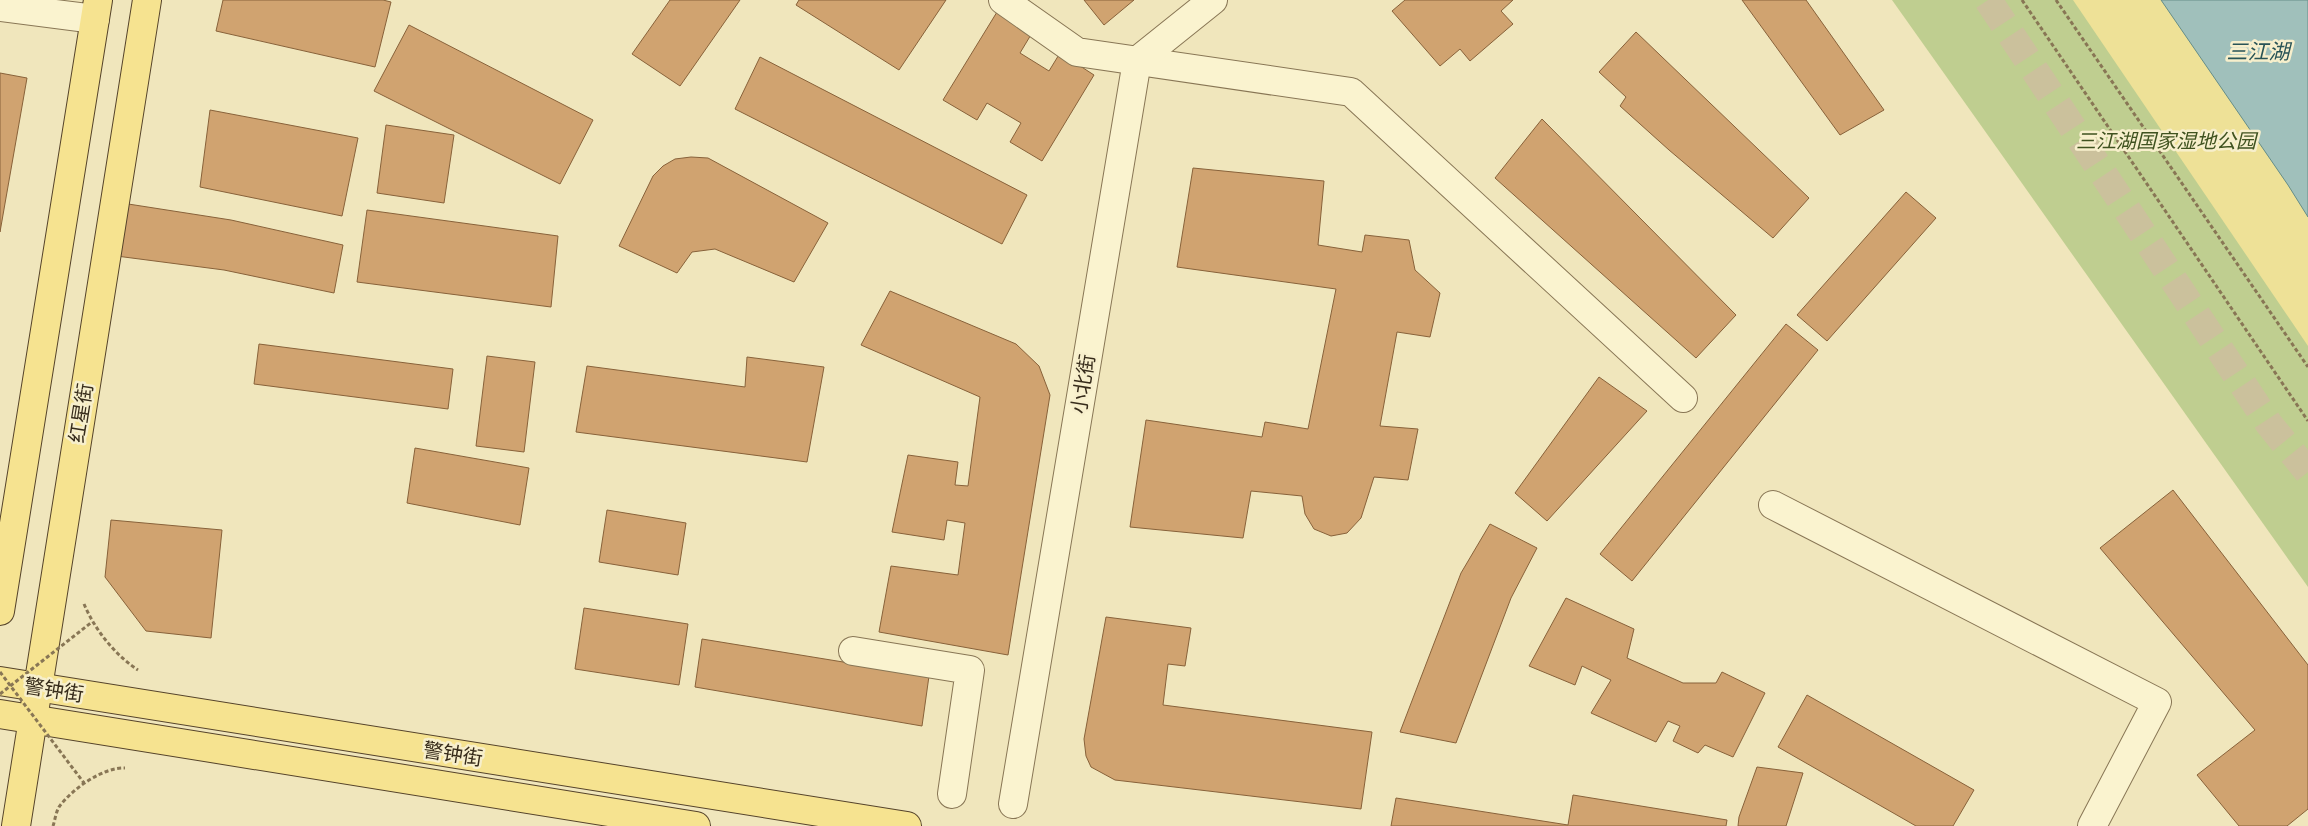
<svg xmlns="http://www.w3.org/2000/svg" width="2308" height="826" font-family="Spectral,'Noto Sans SC',serif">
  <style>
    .green { fill: #bfce90 }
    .sand { fill: #eee197 }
    .water { fill: #a0c0bb; stroke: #678e89 }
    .building { fill: #d0a370; stroke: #88623a }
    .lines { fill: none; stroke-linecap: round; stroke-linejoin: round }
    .minor-tunnel { stroke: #cbc19c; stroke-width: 28; stroke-dasharray: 28 14; stroke-linecap: butt }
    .minor-casing { stroke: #887655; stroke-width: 30 }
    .major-casing { stroke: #55432a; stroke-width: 30 }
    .path { stroke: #887655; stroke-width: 3; stroke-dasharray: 4 2.5; stroke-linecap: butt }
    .minor { stroke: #faf3cf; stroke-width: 28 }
    .major { stroke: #f6e390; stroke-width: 28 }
    .path-bridge { stroke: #887655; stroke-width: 3; stroke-dasharray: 4 2.5; stroke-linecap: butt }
    .labels { text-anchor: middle; stroke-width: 5; stroke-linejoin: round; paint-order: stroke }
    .park-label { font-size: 20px; font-style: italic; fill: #405320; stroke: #f7efcc }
    .street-label { font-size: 20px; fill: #362b1a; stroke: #f7efcc }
    .water-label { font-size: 21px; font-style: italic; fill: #295457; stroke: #f7efcc }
  </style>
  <rect width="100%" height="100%" fill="#f0e6bc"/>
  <path class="green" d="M1892,0h416v587z"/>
  <path class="sand" d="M2073,0h88l127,185 20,32v129z"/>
  <path class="water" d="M2161,0h147v217l-20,-32z"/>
  <g class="building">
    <path d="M223,0h160l8,2 -16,65 -159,-36z"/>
    <path d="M670,0h70l-60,86 -48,-32z"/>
    <path d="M799,0h147l-47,70 -103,-65z"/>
    <path d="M1084,0h50l-30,25z"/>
    <path d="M1405,0h108l-12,11 12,13 -43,37 -10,-12 -20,17 -48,-55z"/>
    <path d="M1742,0h64l78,110 -44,25z"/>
    <path d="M997,12l35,21 -12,20 29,18 11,-18 34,22 -52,86 -32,-19 11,-19 -34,-20 -10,17 -34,-20z"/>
    <path d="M409,25l184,95 -33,64 -186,-93z"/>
    <path d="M1636,32l173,166 -36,40 -104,-88 -49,-44 6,-9 -27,-25z"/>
    <path d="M760,57l267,138 -25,49 -267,-135z"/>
    <path d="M0,73l27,5 -27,154z"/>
    <path d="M210,110l148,28 -16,78 -142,-29z"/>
    <path d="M1542,119l194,196 -40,43 -201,-180z"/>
    <path d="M386,125l68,10 -10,68 -67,-10z"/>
    <path d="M691,157l17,1 120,65 -34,59 -79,-33 -23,3 -15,21 -58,-27 34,-70 10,-10 12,-7z"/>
    <path d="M1193,168l131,13 -6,64 44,7 3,-17 44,5 6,30 25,23 -10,44 -33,-5 -17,94 38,3 -10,51 -34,-3 -13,41 -14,15 -16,3 -17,-7 -9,-15 -3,-18 -51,-5 -8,47 -113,-11 16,-107 116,17 3,-15 43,7 28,-140 -159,-22z"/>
    <path d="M1906,192l30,26 -109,123 -30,-26z"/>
    <path d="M109,201l122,19 112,25 -9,48 -110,-23 -123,-16z"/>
    <path d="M367,210l191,26 -7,71 -194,-25z"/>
    <path d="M890,291l126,53 23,22 11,29 -42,260 -129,-23 12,-66 67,9 7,-52 -18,-3 -3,20 -52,-8 16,-77 50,7 -3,23 13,1 12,-89 -119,-52z"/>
    <path d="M1786,324l32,26 -186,231 -32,-27z"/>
    <path d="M259,344l194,25 -5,40 -194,-25z"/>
    <path d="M487,356l48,6 -11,90 -48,-6z"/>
    <path d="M747,357l77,10 -17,95 -231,-30 11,-66 158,21z"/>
    <path d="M1599,377l48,34 -100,110 -32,-28z"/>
    <path d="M415,448l114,20 -9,57 -113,-22z"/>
    <path d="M2173,490l135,175v144l-21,17h-48l-42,-51 58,-45 -155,-182z"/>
    <path d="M607,510l79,13 -8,52 -79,-13z"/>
    <path d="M111,520l111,10 -11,108 -65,-7 -41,-54z"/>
    <path d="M1490,524l47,24 -26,50 -55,145 -56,-11 61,-159z"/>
    <path d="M1566,598l68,31 -7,29 56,25h33l6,-11 43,21 -32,64 -28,-12 -7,8 -25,-12 7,-15 -12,-5 -12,21 -65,-29 20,-33 -29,-14 -7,19 -46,-19z"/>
    <path d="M584,608l104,16 -9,61 -104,-16z"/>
    <path d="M1106,617l85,11 -6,38 -17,-2 -5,41 209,27 -11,77 -246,-29 -24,-13 -5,-11 -2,-17z"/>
    <path d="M702,639l227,37 -7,50 -227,-39z"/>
    <path d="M1807,695l167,95 -21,36h-37l-138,-79z"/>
    <path d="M1757,767l46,6 -17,53h-48l1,-9z"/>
    <path d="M1573,795l154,25 -1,6h-335l5,-28 172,27z"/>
  </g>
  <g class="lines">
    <path class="minor-tunnel" d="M1988,0l281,424 39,48"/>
    <defs>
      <g id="minor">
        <path d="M1003,0l74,52 274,40 332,306"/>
        <path d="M0,7l95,12"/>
        <path d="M1773,505l384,197 -65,124"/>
        <path d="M853,651l117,19 -18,124"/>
        <path d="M1013,804l124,-743 76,-61"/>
      </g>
      <g id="major">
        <path d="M0,611l98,-611"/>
        <path d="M0,681l907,145"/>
        <path d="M0,714l696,112"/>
        <path d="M16,826l131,-826"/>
      </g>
    </defs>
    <use href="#minor" class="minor-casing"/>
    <use href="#major" class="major-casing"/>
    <g class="path">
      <path d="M2022,0l286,421"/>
      <path d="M2056,0l252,367"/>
      <path d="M84,604c11,26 31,51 54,66"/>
      <path d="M53,826c2,-6 3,-14 6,-19 13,-18 44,-40 66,-39"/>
    </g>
    <use href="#minor" class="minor"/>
    <use href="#major" class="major"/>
    <g class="path-bridge">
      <path d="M0,672l84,111"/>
      <path d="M0,694l92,-72"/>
    </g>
  </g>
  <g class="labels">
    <g class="park-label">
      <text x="2166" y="148">三江湖国家湿地公园</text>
    </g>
    <g class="street-label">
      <text transform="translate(1083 384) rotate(-81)" y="7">小北街</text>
      <text transform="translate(81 413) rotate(-81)" y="7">红星街</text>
      <text transform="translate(54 690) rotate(9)" y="7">警钟街</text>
      <text transform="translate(453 754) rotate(9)" y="7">警钟街</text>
    </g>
    <g class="water-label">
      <text x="2258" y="59">三江湖</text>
    </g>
  </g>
</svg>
